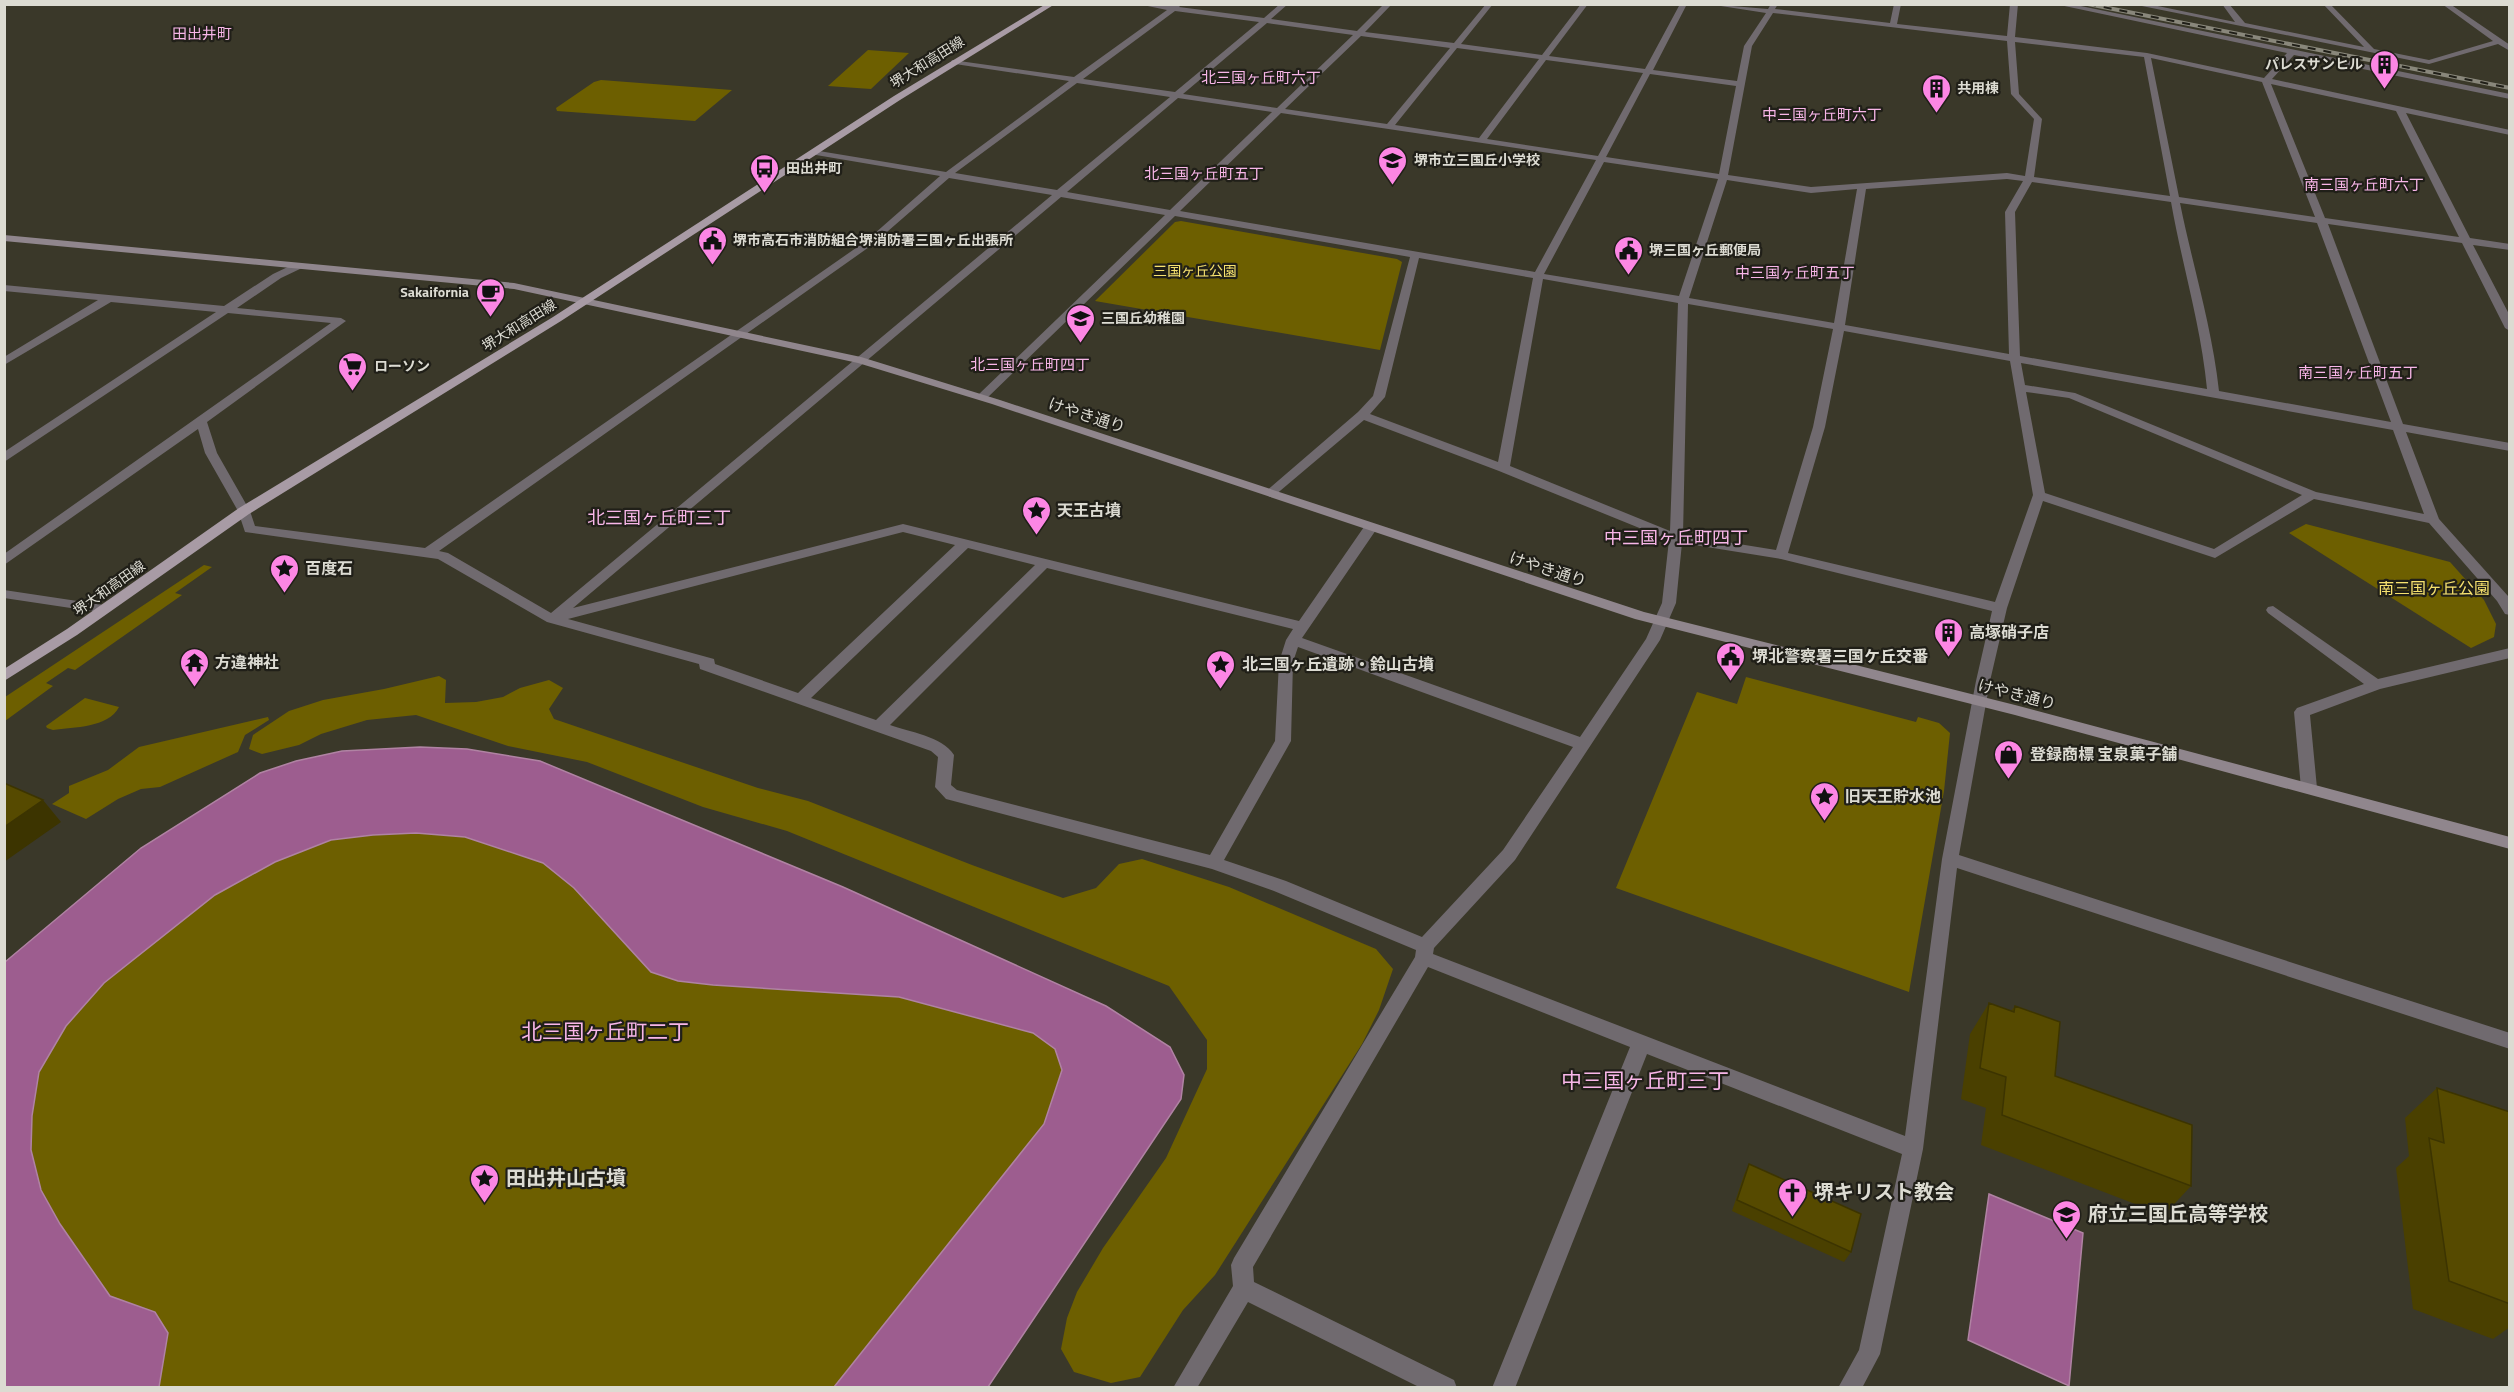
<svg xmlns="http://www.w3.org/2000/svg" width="2514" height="1392" font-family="'Titillium Web','Noto Sans JP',sans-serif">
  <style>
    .green { fill: #6d5f00 }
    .water { fill: #9d5d8f; stroke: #b083a3; stroke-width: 1.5 }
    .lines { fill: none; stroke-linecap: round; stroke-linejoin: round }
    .street { fill: #706a6f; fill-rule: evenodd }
    .secondary { fill: #90868d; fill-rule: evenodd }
    .primary { fill: #a89ba5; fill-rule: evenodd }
    .rail-casing { stroke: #89877b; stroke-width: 4 }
    .rail { stroke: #201f18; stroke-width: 2; stroke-dasharray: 8; stroke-linecap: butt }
    .wall { fill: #4a4000 }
    .shaded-wall { fill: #3c3400 }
    .building { fill: #564a00; stroke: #3c3400; stroke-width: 1.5 }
    .labels { text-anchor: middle; stroke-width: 4.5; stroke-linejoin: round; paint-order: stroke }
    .far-street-label { font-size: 14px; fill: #dcdbd2; stroke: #201f18 }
    .far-poi-label { font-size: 14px; font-weight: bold; fill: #dcdbd2; stroke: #201f18; text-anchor: start }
    .far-park-label { font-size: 14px; fill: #f7e26f; stroke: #201f18 }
    .far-neighbourhood-label { font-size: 15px; fill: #f8b6e8; stroke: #201f18 }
    .street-label { font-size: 16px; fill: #dcdbd2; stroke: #201f18 }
    .poi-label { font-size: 16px; font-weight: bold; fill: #dcdbd2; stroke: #201f18; text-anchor: start }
    .park-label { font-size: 16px; fill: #f7e26f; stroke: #201f18 }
    .neighbourhood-label { font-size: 18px; fill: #f8b6e8; stroke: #201f18 }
    .near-poi-label { font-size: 20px; font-weight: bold; fill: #dcdbd2; stroke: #201f18; text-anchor: start }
    .near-neighbourhood-label { font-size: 21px; fill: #f8b6e8; stroke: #201f18 }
  </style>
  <rect width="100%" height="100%" fill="#3a3829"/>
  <g class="green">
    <path d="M868,50l41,3 -38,36 -43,-3z"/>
    <path d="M601,80l131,10 -37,31 -138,-10 -1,-3 38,-26z"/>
    <path d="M1181,221l216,38 5,3 -22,88 -285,-49 80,-79z"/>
    <path d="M2306,524l144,38 34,38 12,24 -2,13 -23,11 -182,-115z"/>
    <path d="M204,565l8,2 -37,26 7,2 -107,75 -7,-2 -22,15 7,3 -48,35v-24z"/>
    <path d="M439,676l7,4 -1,23 31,-1 27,-5 17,-9 29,-8 14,8 -14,21 5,10 204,69 50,13 164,64 91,33 33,-10 23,-24 23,-5 87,28 147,62 17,20 -14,41 -17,34 -147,231 -32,35 -43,67 -29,6 -37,-11 -13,-23 6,-31 10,-26 26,-44 63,-90 41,-89v-29l-38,-54 -382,-155 -84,-24 -116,-45 -79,-16 -92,-31 -49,5 -46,14 -22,11 -37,9 -13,-5 4,-14 36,-24 34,-11 61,-11z"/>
    <path d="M1746,677l170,45 2,-5 21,6 11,10 -6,58 -35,201 -293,-104 81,-196 40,12z"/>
    <path d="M85,698l34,9c-11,21 -45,20 -66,23l-6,-2 -1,-2z"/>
    <path d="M268,717l1,3 -24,15 -7,17 -78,35 -19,2 -23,10 -32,20 -34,-15 17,-11v-7l39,-16 31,-23z"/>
    <path d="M416,833l49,4 78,26 31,25 77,84 27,9 35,4 186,12 134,36 22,15 7,22 -18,54 -210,264 -675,-1 9,-54 -13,-21 -45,-15 -50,-73 -19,-34 -10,-40 1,-34 7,-44 27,-46 38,-43 111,-88 60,-33 56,-22 42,-5z"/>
  </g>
  <g class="water">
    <path d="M420,747l47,2 73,12 303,126 263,119 64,41 14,28 -3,24 -193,288h-154l210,-263 18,-54 -7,-21 -22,-16 -134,-36 -186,-12 -35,-4 -27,-9 -77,-84 -31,-25 -78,-26 -49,-4 -43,2 -42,5 -56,22 -60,33 -111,88 -38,43 -27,46 -7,44 -1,34 10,40 19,34 50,72 45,16 13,21 -9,54h-154v-425l136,-114 119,-75 36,-12 46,-10z"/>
    <path d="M1989,1194l94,39 -14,153 -101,-46z"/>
  </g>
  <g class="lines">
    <g class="street">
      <path d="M1138,4h44l-3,3 85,11 16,-14h8l-17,15 86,12 27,-27h8l-27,28 89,11 32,-39h7l-32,40 81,11 39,-51h7l-39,52 96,13 35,-65h7l-34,66 84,11 7,-35 22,-33 -58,-9 60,5 3,-5h7l-3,5 115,14 4,-19h7l-4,20 110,12 3,-32h8l-3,33 132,16 117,25 23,-25 -232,-49h16l439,90v5l-216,-44 -22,24 238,51v5l-104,-22 64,125 40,6v6l-37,-5 37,71v15l-5,-3 -43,-85 -134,-19 75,200 107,19v8l-104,-19 33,87 69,77 2,19 -5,-1 -8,-13 -68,-78 -115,-24 -99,59 -172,-57 -36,107 -17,73 -31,174 551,178v16l-553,-181 -34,281 -43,205 -18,34h-24l21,-38 43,-196 -255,-100 -132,334h-23l138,-341 -202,-80 -175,300 1,15 200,98 3,8h-36l-173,-86 -51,86h-24l60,-102 -2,-21 3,-7 181,-301 1,-7 -142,-59 -62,-22 -266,-70 -11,-12 3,-30 -7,-6 -231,-82 -1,-5 -152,-42 -109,-63 -193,-27 -7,-21 -33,-58 -7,-24 -194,136v-11l327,-231 -103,-10 -224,149v-10l212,-140 -105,-10 -107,63v-8l94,-57 -94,-9v-6l220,21 49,-32 21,-10h8v4l-21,10 -44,30 104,10 5,3 -139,101 10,31 33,58 5,15 170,22 441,-307 74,-65 -124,-21 -3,-1v-4l133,22 123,-91 -114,-17 -4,-2 1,-2 122,17 93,-67zM1175,11l84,11 -84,70 -92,-13zM1773,13l234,28 4,53 23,25 -9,57 -18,-3 -196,14 -83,-12 24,-129zM1267,23l86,12 -76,73 -94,-14zM1361,36l89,12 -63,76 -102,-15zM2015,42l129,15 26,139 -136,-19 8,-58 -23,-25zM1457,48l82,11 -60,79 -84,-13zM2151,58l111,24 53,135 -136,-20zM1546,60l97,13 -45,83 -111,-17zM1650,74l86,12 -17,88 -113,-17zM1077,83l93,14 -113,93 -102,-17zM2271,84l125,27 63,126 -134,-19zM1178,98l94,14 -102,98 -103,-18zM1281,113l315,47 -61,112 -355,-61zM1604,162l114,17 -39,117 -135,-22zM949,178l103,17 -501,418 -103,-60 -9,-2 433,-306zM2007,179l16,2 -18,31 4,142 -164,-29 21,-136zM1727,180l84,13 46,-4 -23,134 -145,-25zM2032,182l139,20c11,63 30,123 36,187l-187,-33 -5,-144zM1061,197l104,18 -187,180v4h8l189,-183 235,41 -37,139 -15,16 -94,81 6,4 4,-1 90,-76 135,51 170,69 -7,63 -16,36 -66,98 -278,-99 76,-111 -7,-4 -5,1 -67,97 -396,-97 -330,84zM2180,203l137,20 74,199 -172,-31c-7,-64 -26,-124 -39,-188zM1419,258l114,20 -35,184 -128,-48 15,-17zM1543,279l135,24 -8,228 -160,-65zM1688,304l145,25 -20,98 -37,123 -93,-15zM1844,331l166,30 23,134 -38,107 -207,-49 37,-126zM2021,363l372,67 31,84 -108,-22 -241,-99 -50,-8zM2026,392l43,6 233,97 -88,54 -169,-56zM903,532l52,13 -157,148 -83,-29 -1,-5 -146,-40zM1682,543l99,16 211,52 -16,70 -34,178 -37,277 -472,-182 1,-6 81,-88 145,-220 16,-37zM968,548l67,17 -159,155 -65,-22zM1047,568l246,61 -7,11 -7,22 -4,79 -65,114 -253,-65 -6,-5 3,-30c-12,-19 -45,-23 -64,-30zM1298,647l275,100 -70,103 -81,87 -136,-56 -62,-21 67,-119 2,-79z"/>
      <path d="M2132,4h16l87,18 -13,-18h7l16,19 119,24 -41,-43h7l44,45 55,11 64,-19 -51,-37h8l60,41v6l-12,-7 -69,20z"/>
      <path d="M4,590l100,15 7,4 -7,4 -100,-15z"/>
      <path d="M2273,606l105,73 132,-31v10l-130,31 -70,26 7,73 -2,4h-12l-2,-4 -7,-76 3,-4 67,-24 -96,-71 -2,-3 2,-3z"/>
    </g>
    <path class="secondary" d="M4,235l510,48 347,74 139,43 644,212 371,93 495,132v12l-495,-134 -380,-96 -643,-215 -134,-41 -344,-74 -510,-48z"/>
    <path class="primary" d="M1046,4h9l-155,96 -339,221 -312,193 -172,121 -73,46v-12l63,-40 172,-121 314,-191 341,-221z"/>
    <defs>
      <path id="rail" d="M2088,4l422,84"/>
    </defs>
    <use href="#rail" class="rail-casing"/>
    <use href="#rail" class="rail"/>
  </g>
  <g class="wall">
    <path d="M1989,1003l22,8 4,-5 40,70 136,110 -27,29 -183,-70 5,-37 -25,-9 9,-65z"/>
    <path d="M2437,1088l73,24v215l-17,12 -80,-30 -17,-141 13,-12 -4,-38z"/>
    <path d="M1749,1164l102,88 -7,10 -112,-51 12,-36z"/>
  </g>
  <path class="shaded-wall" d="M43,800l18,22 -57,40v-35z"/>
  <g class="building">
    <path d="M4,783l39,17 -39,27z"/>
    <path d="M1989,1003l25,9 1,-6 45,16 -5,54 137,49 -1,61 -189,-71 4,-38 -26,-9z"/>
    <path d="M2437,1088l73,24v192l-61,-23 -20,-143 15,5z"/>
    <path d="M1749,1164l112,50 -10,38 -114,-52z"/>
  </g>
  <defs>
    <symbol id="building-pin" viewBox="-11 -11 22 30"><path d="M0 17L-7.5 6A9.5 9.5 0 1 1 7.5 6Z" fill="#fc86e4" stroke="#201f18"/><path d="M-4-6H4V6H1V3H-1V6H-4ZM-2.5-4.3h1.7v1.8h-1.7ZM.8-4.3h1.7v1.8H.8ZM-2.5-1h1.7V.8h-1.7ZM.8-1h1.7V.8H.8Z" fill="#111"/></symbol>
    <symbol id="school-pin" viewBox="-11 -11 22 30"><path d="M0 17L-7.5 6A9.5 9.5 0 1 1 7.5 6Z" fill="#fc86e4" stroke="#201f18"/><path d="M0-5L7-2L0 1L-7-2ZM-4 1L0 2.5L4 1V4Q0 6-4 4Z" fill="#111"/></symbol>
    <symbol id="bus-pin" viewBox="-11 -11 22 30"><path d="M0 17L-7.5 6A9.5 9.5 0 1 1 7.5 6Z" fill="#fc86e4" stroke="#201f18"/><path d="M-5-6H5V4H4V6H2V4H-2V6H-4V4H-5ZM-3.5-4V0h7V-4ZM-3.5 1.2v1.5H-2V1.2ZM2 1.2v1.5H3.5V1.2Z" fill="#111"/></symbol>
    <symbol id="civic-pin" viewBox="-11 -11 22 30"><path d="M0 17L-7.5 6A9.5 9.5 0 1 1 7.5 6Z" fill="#fc86e4" stroke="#201f18"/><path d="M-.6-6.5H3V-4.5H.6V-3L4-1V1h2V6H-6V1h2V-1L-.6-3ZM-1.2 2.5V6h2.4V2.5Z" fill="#111"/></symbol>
    <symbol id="cafe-pin" viewBox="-11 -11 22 30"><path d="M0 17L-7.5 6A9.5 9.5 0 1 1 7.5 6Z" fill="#fc86e4" stroke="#201f18"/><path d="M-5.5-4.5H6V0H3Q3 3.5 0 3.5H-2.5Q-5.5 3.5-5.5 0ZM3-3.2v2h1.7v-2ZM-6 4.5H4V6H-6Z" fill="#111"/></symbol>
    <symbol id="supermarket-pin" viewBox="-11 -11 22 30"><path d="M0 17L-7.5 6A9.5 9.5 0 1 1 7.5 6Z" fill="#fc86e4" stroke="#201f18"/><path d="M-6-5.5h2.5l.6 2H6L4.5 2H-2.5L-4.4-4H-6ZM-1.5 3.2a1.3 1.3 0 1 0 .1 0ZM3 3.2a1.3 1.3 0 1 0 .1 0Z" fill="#111"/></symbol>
    <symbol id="sight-pin" viewBox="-11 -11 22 30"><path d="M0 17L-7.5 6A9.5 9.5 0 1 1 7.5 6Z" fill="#fc86e4" stroke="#201f18"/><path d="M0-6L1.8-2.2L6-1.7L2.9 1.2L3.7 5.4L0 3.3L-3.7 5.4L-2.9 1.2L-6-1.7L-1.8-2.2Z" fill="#111"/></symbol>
    <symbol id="temple-pin" viewBox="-11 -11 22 30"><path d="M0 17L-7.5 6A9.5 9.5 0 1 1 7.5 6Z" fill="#fc86e4" stroke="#201f18"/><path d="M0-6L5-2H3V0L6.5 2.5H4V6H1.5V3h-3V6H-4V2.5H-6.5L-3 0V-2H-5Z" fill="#111"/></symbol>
    <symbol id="shop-pin" viewBox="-11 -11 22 30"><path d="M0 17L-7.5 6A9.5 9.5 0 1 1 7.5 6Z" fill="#fc86e4" stroke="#201f18"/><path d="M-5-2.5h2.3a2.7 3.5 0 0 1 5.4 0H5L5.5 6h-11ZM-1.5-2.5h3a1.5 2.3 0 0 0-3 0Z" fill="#111"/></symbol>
    <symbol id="church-pin" viewBox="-11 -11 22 30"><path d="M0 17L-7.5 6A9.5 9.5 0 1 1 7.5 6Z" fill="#fc86e4" stroke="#201f18"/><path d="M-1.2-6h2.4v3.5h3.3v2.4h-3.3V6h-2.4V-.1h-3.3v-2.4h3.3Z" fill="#111"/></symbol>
  </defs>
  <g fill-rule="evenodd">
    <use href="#building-pin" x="2368" y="48" width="33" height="45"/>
    <use href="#building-pin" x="1920" y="72" width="33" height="45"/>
    <use href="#school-pin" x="1376" y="144" width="33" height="45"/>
    <use href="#bus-pin" x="748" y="152" width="33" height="45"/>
    <use href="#civic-pin" x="696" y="224" width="33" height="45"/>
    <use href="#civic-pin" x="1612" y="234" width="33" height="45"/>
    <use href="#cafe-pin" x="474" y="276" width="33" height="45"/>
    <use href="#school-pin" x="1064" y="302" width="33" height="45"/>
    <use href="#supermarket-pin" x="336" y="350" width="33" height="45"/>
    <use href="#sight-pin" x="1020" y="494" width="33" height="45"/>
    <use href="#sight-pin" x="268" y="552" width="33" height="45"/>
    <use href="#building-pin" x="1932" y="616" width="33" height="45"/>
    <use href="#civic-pin" x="1714" y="640" width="33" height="45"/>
    <use href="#temple-pin" x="178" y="646" width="33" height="45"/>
    <use href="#sight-pin" x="1204" y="648" width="33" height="45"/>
    <use href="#shop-pin" x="1992" y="738" width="33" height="45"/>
    <use href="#sight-pin" x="1808" y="780" width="33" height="45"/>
    <use href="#sight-pin" x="468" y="1162" width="33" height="45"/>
    <use href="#church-pin" x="1776" y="1176" width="33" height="45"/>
    <use href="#school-pin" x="2050" y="1198" width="33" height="45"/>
  </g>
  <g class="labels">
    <g class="far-street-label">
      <text transform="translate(927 62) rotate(-32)" y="5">堺大和高田線</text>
      <text transform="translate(519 325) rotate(-32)" y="5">堺大和高田線</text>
      <text transform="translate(109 588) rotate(-35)" y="5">堺大和高田線</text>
    </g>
    <g class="far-poi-label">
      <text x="2363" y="69" text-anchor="end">パレスサンヒル</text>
      <text x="1957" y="93">共用棟</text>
      <text x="1414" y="165">堺市立三国丘小学校</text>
      <text x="786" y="173">田出井町</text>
      <text x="733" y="245">堺市高石市消防組合堺消防署三国ヶ丘出張所</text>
      <text x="1649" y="255">堺三国ヶ丘郵便局</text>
      <text x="469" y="297" text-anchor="end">Sakaifornia</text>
      <text x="1101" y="323">三国丘幼稚園</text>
      <text x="374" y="371">ローソン</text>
    </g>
    <g class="far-park-label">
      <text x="1195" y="276">三国ヶ丘公園</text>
    </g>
    <g class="far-neighbourhood-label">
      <text x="202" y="39">田出井町</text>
      <text x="1261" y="83">北三国ヶ丘町六丁</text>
      <text x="1822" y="120">中三国ヶ丘町六丁</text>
      <text x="1204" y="179">北三国ヶ丘町五丁</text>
      <text x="2364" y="190">南三国ヶ丘町六丁</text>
      <text x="1795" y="278">中三国ヶ丘町五丁</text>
      <text x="1030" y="370">北三国ヶ丘町四丁</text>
      <text x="2358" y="378">南三国ヶ丘町五丁</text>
    </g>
    <g class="street-label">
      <text transform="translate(1087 415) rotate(18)" y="6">けやき通り</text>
      <text transform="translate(1548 569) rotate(18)" y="6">けやき通り</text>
      <text transform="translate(2017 694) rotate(14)" y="6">けやき通り</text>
    </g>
    <g class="poi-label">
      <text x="1057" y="516">天王古墳</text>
      <text x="305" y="574">百度石</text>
      <text x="1969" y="638">高塚硝子店</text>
      <text x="1752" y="662">堺北警察署三国ケ丘交番</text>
      <text x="215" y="668">方違神社</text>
      <text x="1242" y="670">北三国ヶ丘遺跡・鈴山古墳</text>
      <text x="2030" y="760">登録商標 宝泉菓子舗</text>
      <text x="1845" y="802">旧天王貯水池</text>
    </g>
    <g class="park-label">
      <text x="2434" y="594">南三国ヶ丘公園</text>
    </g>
    <g class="neighbourhood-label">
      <text x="659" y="524">北三国ヶ丘町三丁</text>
      <text x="1676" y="544">中三国ヶ丘町四丁</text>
    </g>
    <g class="near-poi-label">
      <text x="506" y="1185">田出井山古墳</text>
      <text x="1814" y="1199">堺キリスト教会</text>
      <text x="2088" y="1221">府立三国丘高等学校</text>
    </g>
    <g class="near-neighbourhood-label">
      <text x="605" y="1039">北三国ヶ丘町二丁</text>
      <text x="1645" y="1088">中三国ヶ丘町三丁</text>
    </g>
  </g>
  <rect width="2514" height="1392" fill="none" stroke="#dcdbd2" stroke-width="12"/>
</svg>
